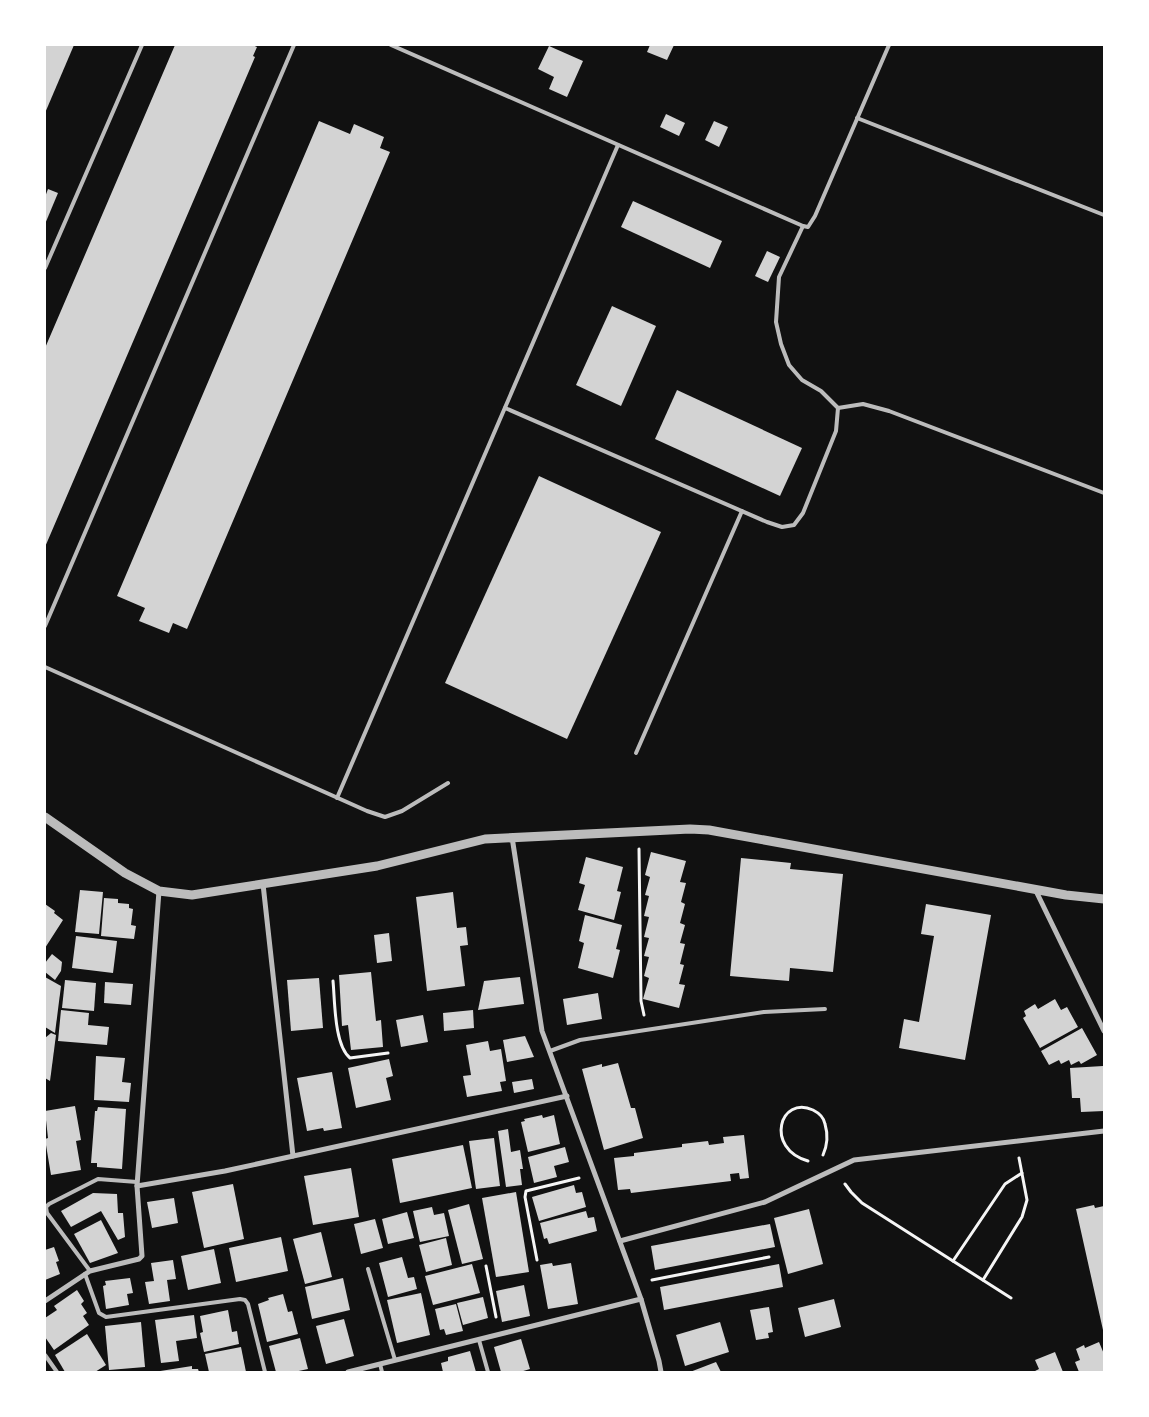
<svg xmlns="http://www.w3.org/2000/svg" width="1149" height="1417" font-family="Cabin,sans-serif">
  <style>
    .building { fill: #d3d3d3 }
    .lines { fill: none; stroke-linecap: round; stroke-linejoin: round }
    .path { stroke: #f5f5f5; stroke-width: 3 }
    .service { stroke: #bcbcbc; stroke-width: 4 }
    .minor { stroke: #bcbcbc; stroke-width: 5 }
    .tertiary { stroke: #bcbcbc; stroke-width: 9 }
  </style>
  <rect width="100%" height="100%" fill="#111"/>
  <g class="building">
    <path d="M45,45h29l-29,68z"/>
    <path d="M175,45h77l5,2 -4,9 2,1 -210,490v-199z"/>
    <path d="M650,45h24l-7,15 -20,-8z"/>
    <path d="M549,46l34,15 -16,36 -18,-8 5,-12 -16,-8z"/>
    <path d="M666,114l19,9 -6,13 -19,-9z"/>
    <path d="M319,121l31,13 4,-10 30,13 -4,11 10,4 -203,477 -14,-6 -4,10 -30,-12 6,-13 -28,-12z"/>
    <path d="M714,121l14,6 -9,20 -14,-7z"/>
    <path d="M48,189l10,4 -13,31v-27z"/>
    <path d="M633,201l89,40 -12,27 -89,-41z"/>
    <path d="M767,251l13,6 -12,25 -13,-6z"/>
    <path d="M612,306l44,20 -35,80 -45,-21z"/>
    <path d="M677,390l125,58 -22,48 -125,-57z"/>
    <path d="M539,476l122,56 -94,207 -122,-56z"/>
    <path d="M651,852l35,9 -6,21 6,1 -5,19 4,2 -5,19 5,2 -5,18 5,1 -5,20 4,1 -5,19 6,1 -6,23 -36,-9 6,-21 -5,-2 5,-19 -5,-1 5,-18 -5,-1 5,-20 -5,-1 5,-20 -4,-1 5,-18 -5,-2z"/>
    <path d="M586,857l37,10 -6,24 4,1 -7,28 -36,-10 7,-25 -6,-2z"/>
    <path d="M741,858l50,5 -1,6 53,5 -10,98 -43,-4 -1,13 -59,-5z"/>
    <path d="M80,890l23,2 -4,42 -24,-2z"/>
    <path d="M453,892l4,36 9,-1 2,18 -8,1 5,40 -38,5 -11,-94z"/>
    <path d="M104,898l14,1v4l11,1v4l4,1 -2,16 5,1 -2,13 -33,-3z"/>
    <path d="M45,904l10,7 -1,2 9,7 -18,28z"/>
    <path d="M926,904l65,11 -26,145 -66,-12 5,-29 15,3 15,-86 -13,-2z"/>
    <path d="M585,915l37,10 -6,24 4,1 -7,28 -35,-10 6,-25 -5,-2z"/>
    <path d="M389,933l3,28 -15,2 -3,-28z"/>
    <path d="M76,936l41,5 -4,32 -41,-5z"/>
    <path d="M52,954l10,8 -1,9 -6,9 -10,-8v-9z"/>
    <path d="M371,972l5,49 5,-1 2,27 -32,3 -3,-25 -6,1 -3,-51z"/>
    <path d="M45,977l16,9 -6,47 -10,-6z"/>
    <path d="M520,977l4,27 -46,6 6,-29z"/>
    <path d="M319,978l4,50 -32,3 -4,-51z"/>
    <path d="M65,980l31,3 -2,28 -32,-3z"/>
    <path d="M105,982l28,2 -2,21 -27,-2z"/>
    <path d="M598,993l4,26 -35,6 -4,-26z"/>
    <path d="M1055,999l6,11 6,-3 11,20 -38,21 -17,-30 3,-2 -2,-5 11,-7 3,5z"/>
    <path d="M61,1010l28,3 -1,12 21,2 -2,18 -49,-4z"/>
    <path d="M473,1010l1,18 -30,3 -1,-18z"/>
    <path d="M423,1015l5,27 -27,5 -5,-27z"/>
    <path d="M1082,1028l15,27 -16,9 -2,-3 -8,4 -2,-5 -8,4 -2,-4 -10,5 -8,-14z"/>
    <path d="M51,1033l5,2 -6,46 -5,-3v-40z"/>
    <path d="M525,1036l9,21 -27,5 -4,-22z"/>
    <path d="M488,1041l2,10 11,-2 5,32 -6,1 2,9 -35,6 -4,-21 8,-1 -5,-30z"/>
    <path d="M96,1056l29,2 -3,24 9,1 -2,19 -35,-2z"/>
    <path d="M389,1059l4,17 -7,2 5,22 -35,8 -8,-40z"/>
    <path d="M618,1063l13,45h4l8,30 -39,12 -22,-81 20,-5v3z"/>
    <path d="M1103,1066l1,45 -23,1 -1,-14h-8l-2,-30z"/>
    <path d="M332,1072l10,56 -18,3 -1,-3 -16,3 -10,-53z"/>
    <path d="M532,1079l2,10 -20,4 -2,-11z"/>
    <path d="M75,1106l6,34 -5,1 5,29 -30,5 -6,-36 3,-1 -3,-27z"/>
    <path d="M98,1107l28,2 -4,60 -25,-2v-4h-6l4,-52h2z"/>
    <path d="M542,1115l1,3 11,-3 6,29 -32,8 -7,-30 4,-1 -1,-2z"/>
    <path d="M508,1129l3,23 9,-2 3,19h-3l2,16 -16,2 -8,-56z"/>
    <path d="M744,1135l5,43 -9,1 -1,-6 -9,1 1,7 -100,12 -1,-4 -12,1 -4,-32 20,-2v-3l48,-6v-3l26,-3 1,4 15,-2 -1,-6z"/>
    <path d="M494,1138l6,48 -24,3 -7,-48z"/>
    <path d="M463,1145l9,43 -72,15 -8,-44z"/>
    <path d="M565,1147l4,15 -15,4 3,11 -23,6 -6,-26z"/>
    <path d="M351,1168l8,49 -46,8 -9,-49z"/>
    <path d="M233,1184l11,55 -40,9 -12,-56z"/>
    <path d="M574,1185l2,8 6,-1 4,15 -47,14 -7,-24z"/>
    <path d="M516,1192l13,80 -33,5 -14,-79z"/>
    <path d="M93,1193l24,1 1,19h5l2,24 -7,3 -17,-29 -30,16 -10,-16z"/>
    <path d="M174,1198l4,25 -26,5 -5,-26z"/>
    <path d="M469,1204l14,55 -21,5 -14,-54z"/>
    <path d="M1094,1205l1,3 9,-2 -1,124 -27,-121z"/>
    <path d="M432,1207l2,8 10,-2 5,23 -29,6 -7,-31z"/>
    <path d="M809,1209l14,55 -35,10 -14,-56z"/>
    <path d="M586,1211l2,7 6,-1 3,14 -48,13 -2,-6 -3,1 -4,-16z"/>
    <path d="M407,1212l7,26 -26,6 -6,-25z"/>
    <path d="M375,1219l8,29 -22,6 -7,-30z"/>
    <path d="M101,1220l17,33 -28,10 -16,-29z"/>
    <path d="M770,1224l5,23 -120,23 -4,-24z"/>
    <path d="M321,1232l11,45 -27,7 -12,-45z"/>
    <path d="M281,1237l7,34 -52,11 -7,-34z"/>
    <path d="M446,1238l6,27 -26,7 -7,-27z"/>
    <path d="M54,1247l5,14 -3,1 4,12 -15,6v-30z"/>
    <path d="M214,1249l7,34 -33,7 -7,-34z"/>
    <path d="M402,1257l6,21 6,-1 3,12 -29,8 -9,-34z"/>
    <path d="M173,1260l3,19 -9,1 3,21 -21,3 -4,-22 9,-1 -3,-18z"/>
    <path d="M552,1263l1,3 18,-3 7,41 -30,5 -8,-44z"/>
    <path d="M472,1264l8,29 -47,12 -8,-29z"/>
    <path d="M779,1264l4,23 -119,23 -4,-23z"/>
    <path d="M130,1278l3,15 -6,1 2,11 -23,4 -3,-23 3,-1 -1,-4z"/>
    <path d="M343,1278l7,32 -38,9 -7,-32z"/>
    <path d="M524,1285l6,31 -28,6 -6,-31z"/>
    <path d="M77,1290l7,11 -3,3 6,9 -4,3 6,9 -35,25 -9,-13v-19l12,-8 -3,-4z"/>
    <path d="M421,1293l9,42 -33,8 -10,-43z"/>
    <path d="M283,1294l5,18 4,-1 6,23 -31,8 -9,-38 11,-4 -1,-2z"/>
    <path d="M483,1297l5,21 -25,7 -6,-22z"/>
    <path d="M834,1299l7,28 -36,10 -7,-29z"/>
    <path d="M456,1304l7,27 -17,4 -2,-6 -4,1 -5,-21z"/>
    <path d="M769,1307l4,25 -5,1 1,5 -13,2 -6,-30z"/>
    <path d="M228,1310l4,22 5,-1 2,13 -35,8 -4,-19 3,-1 -3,-16z"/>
    <path d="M194,1315l3,23 -21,3 3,20 -18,2 -6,-43z"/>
    <path d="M344,1319l10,37 -28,8 -10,-38z"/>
    <path d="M141,1322l4,45 -36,3 -4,-44z"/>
    <path d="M720,1322l9,30 -44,14 -9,-31z"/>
    <path d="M87,1334l19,31 -11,7h-30l-10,-17z"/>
    <path d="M300,1338l8,31 -14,3h-18l-7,-26z"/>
    <path d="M521,1339l9,30 -10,3h-19l-7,-25z"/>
    <path d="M1099,1342l5,12v18h-25l-4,-10 5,-2 -4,-11 8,-4 1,3z"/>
    <path d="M241,1347l5,25h-37l-4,-18z"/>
    <path d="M470,1351l6,21h-33l-2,-9 7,-2v-4z"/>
    <path d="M1055,1352l8,20h-30l6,-3 -4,-9z"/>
    <path d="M716,1362l5,10h-31z"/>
    <path d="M192,1366v3h6l1,3h-45z"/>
  </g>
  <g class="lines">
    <g class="path">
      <path d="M639,849l2,152 3,14"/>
      <path d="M333,981c2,20 1,64 17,77l38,-5"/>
      <path d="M808,1161c-44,-13 -28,-66 5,-51 6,3 11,8 12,14 3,10 2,22 -2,31"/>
      <path d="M845,1184l6,8 11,11 149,95"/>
      <path d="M537,1260l-12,-63 1,-6 53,-13"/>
      <path d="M953,1261l52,-77 17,-11"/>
      <path d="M486,1266l10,51"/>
      <path d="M652,1280l117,-23"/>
      <path d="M983,1280l39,-63 5,-17 -8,-42"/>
    </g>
    <g class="service">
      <path d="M391,45l412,181 5,1 7,-11 74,-171"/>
      <path d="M857,118l247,97"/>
      <path d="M45,268l97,-223"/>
      <path d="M505,408l262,114 15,5 12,-2 9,-12 33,-82 2,-23 -17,-17 -19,-11 -13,-15 -8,-21 -5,-22 3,-45 24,-51"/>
      <path d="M838,408l25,-4 26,7 215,82"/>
      <path d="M45,626l249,-581"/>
      <path d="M45,667l322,144 18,6 17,-6 46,-28"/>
      <path d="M636,753l106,-242"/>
      <path d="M337,798l281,-653"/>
      <path d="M550,1051l30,-11 184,-28 61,-3"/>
      <path d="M368,1269l27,91"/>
      <path d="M90,1271l-43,-58 -1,-6 3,-3 49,-25 39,3"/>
      <path d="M85,1274l14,39 7,4 134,-18 5,1 3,4 17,68"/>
      <path d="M479,1340l9,32"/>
      <path d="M45,1355l12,17"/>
      <path d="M380,1364l2,8"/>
    </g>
    <g class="minor">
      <path d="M512,837l30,194 99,268 18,62 2,11"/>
      <path d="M263,884l30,272"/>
      <path d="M1035,889l69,142"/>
      <path d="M137,1186l88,-15 342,-75"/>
      <path d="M620,1241l145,-39 89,-42 250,-29"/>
      <path d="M45,1301l45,-30 49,-12 3,-3 -5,-70 22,-295"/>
      <path d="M348,1372l293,-73"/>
    </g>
    <path class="tertiary" d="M45,817l80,56 34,18 33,4 185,-29 108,-27 205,-10 19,1 357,65 38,4"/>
  </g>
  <rect width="1149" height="1417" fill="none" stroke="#ffffff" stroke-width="92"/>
</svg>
